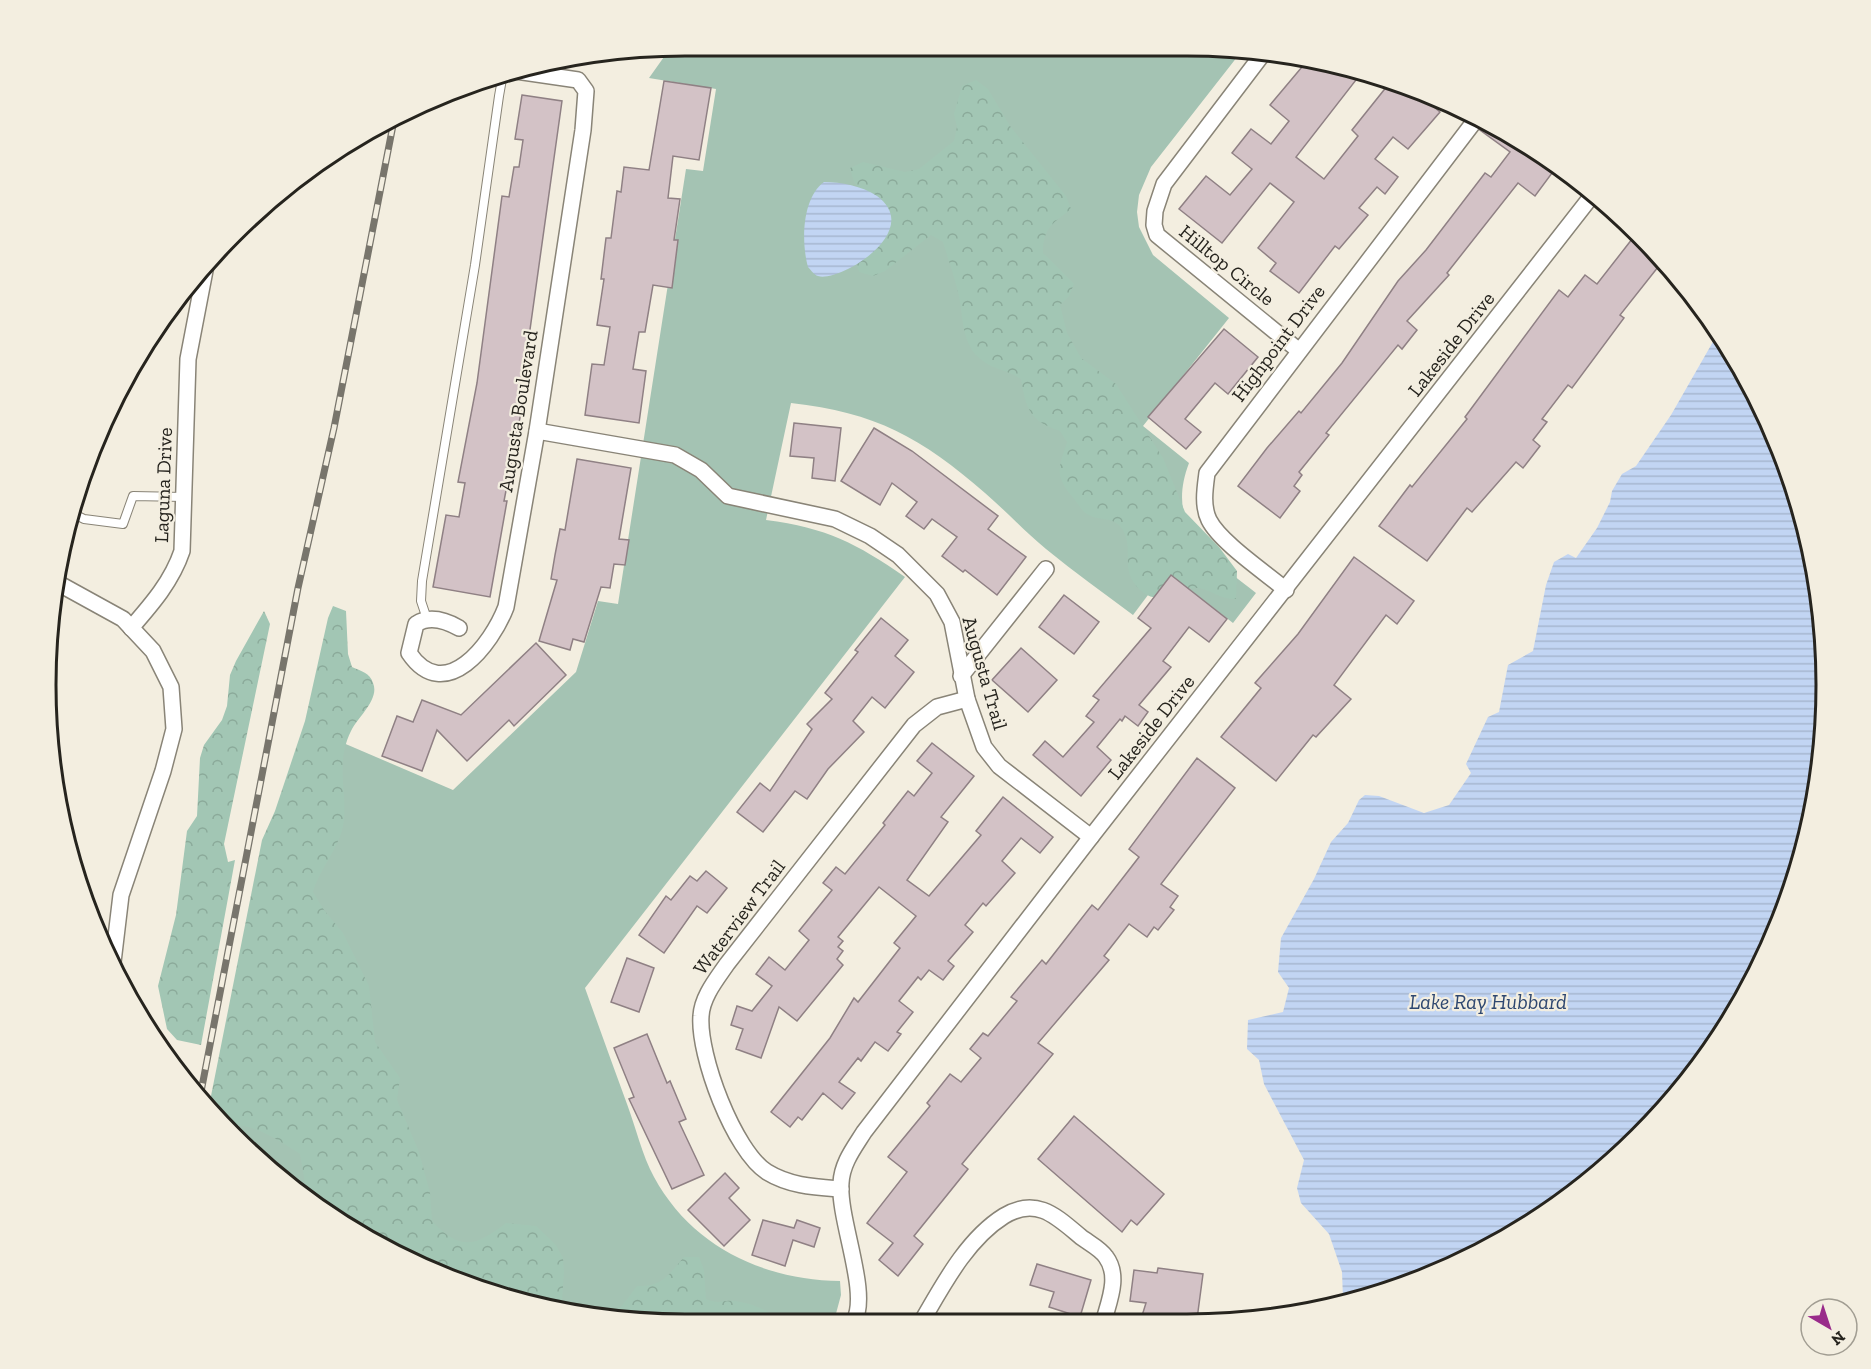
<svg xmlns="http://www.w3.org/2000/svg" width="1871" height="1369" font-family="'Zilla Slab',serif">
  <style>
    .green { fill: #a4c3b3 }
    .forest { fill: url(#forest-crowns) }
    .water { fill: url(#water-rules) }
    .building { fill: #d3c2c6; stroke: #8f8084; stroke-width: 1.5 }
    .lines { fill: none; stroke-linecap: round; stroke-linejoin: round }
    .lane-casing { stroke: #898477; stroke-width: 10 }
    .street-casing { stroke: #898477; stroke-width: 18 }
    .lane { stroke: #fff; stroke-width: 8 }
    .street { stroke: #fff; stroke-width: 15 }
    .rail-casing { stroke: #78756c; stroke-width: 7 }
    .rail { stroke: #f3eee0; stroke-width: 4.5; stroke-dasharray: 14; stroke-linecap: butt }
    .labels { text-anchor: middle; stroke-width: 4.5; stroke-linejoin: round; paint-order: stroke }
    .street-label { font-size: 20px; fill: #26241e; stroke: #f3eee0 }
    .water-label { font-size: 21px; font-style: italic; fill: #2e4770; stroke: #f3eee0 }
    .rim { fill: none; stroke: #26241e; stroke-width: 3 }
  </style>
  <defs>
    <pattern id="forest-crowns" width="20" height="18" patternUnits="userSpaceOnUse" patternTransform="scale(1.5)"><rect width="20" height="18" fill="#a2c6b4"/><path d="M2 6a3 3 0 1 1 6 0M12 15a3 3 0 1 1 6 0" fill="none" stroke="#8baa9a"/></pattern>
    <pattern id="water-rules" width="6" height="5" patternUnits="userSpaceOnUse" patternTransform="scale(1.5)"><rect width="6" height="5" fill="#c2d5f3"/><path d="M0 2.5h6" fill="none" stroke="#a7b7d0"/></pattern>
  </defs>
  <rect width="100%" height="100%" fill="#f3eee0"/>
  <path class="green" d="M685,45h502l54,7 -90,115 -12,28 -2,17 2,15 14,28 76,63 -86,108 46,37c-25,66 22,94 67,130l-23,30 -67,-52 -33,44c-29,-22 -59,-43 -87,-66 -22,-18 -40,-38 -61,-56 -63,-55 -110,-81 -194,-90l-25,117c61,8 90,23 139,57l-320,411c14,39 28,78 42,116 9,24 15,51 27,73 38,70 110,103 186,104l1,14 -7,26 -192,2 -123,-21 -118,-44 -106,-66 -58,-59 57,-281 47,-110 112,48 123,-118 22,-71 20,3 68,-435 17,2 13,-82 -67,-11 22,-31z"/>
  <g class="forest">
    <path d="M976,80l12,9 22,37 56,70 5,13c-19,15 -28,19 -28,44l31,31 -5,12 -9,9 7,28 14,25 35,26 47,74 22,54 34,35 18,24 -1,28c-19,0 -24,-10 -39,-11 -17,-1 -37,18 -53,5 -27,-21 -9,-40 -21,-63 -9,-15 -24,-8 -36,-16 -5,-3 -9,-10 -12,-14 -21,-24 -17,-30 -8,-58l-7,-11c-31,-10 -34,-23 -39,-52 -13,-9 -27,-9 -38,-18 -23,-16 -19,-45 -25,-69 -4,-17 -10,-33 -15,-50l-12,-7 -46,36 -12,5 -14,-4 -4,-14 15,-54 -16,-22 -4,-14 13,-6 42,10 14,-3 35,-28 3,-14 -3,-13 8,-28z"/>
    <path d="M333,606l13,5 2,43 4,13c9,4 18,6 21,16 7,16 -15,34 -22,48 -17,34 -2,63 -8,95 -5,24 -23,42 -30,66l11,18 19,23 26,53 6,56 25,36 -3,22 22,52 11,41 2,28c29,31 44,25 74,2l30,3 20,19 7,13 1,14 -2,29 7,9 -50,-8 -118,-44 -93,-58 -8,-46c-19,-12 -47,-32 -70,-28l-21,-20 53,-266 13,-29 30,-90 23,-103z"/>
    <path d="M264,611l6,13 -46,220 4,18 7,-2 -34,185 -24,-5 -10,-11 -9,-43 18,-71 11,-84 10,-15 3,-58 4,-13 18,-25 5,-14 3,-31 6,-14z"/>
    <path d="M684,1257h15l5,13 2,29c16,6 14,1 28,2 14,1 38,10 47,21l-139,1 -36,-6 9,-2 22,-29c26,1 32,-12 47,-29z"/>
  </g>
  <g class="water">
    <path d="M824,182c17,0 38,4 53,14 48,35 -38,87 -59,80 -4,-1 -7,-6 -10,-9 -7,-25 -6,-69 16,-85z"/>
    <path d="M1718,333l42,68 44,118 21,123 -4,126 -29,122 -52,114 -72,102 -92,86 -144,83 -89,24 -1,-27 -13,-38 -28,-31 -4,-15 7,-28 -40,-76 -5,-24 -12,-11 1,-29 35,-8 6,-24 -11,-16 3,-34 33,-59 17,-37 17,-19 11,-23 6,-5 14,1 45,17 25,-8 22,-32 -5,-9 22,-47 11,-5 9,-47 25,-14 13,-66 8,-23 14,-8 8,4 21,-30 13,-26 2,-11 10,-17 14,-8 35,-51z"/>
  </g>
  <g class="building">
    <path d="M1307,61l30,4 19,15 -60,77 28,22 34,-43 -6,-6 40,-50 34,12 -4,5 18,15 -32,37 -15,-12 -18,22 23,18 -13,17 -8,-7 -18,21 9,7 -29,34 -4,-3 -36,47 -29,-22 6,-8 -18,-15 36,-46 -24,-19 -48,60 -43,-34 27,-33 24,19 22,-26 -20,-16 19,-24 20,15 18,-23 -19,-16z"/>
    <path d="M664,81l47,7 -12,72 -26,-4 -5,42 12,1 -6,41h4l-6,48 -19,-3 -8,47h-6l-6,37 13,2 -7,52 -54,-8 7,-51 12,1 6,-38 -13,-2 7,-46h-3l5,-41h5l6,-47 4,1 3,-25 25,3z"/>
    <path d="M522,95l40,6 -42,300 3,1 -19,99h3l-17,96 -57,-10 13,-72 13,2 6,-34 -7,-1 19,-99 25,-187 7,1 5,-30h5l4,-27 -8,-1z"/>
    <path d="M1485,123l57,30 16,12 -23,31 -17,-13 -71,90 2,2 -42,46 10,9 -15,19 -4,-4 -72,88 3,2 -30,37 3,3 -8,11 6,5 -20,27 -42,-32 29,-38 32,-37 2,2 41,-50 56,-82 28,-31 59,-77 6,4 19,-25 -30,-22z"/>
    <path d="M1636,234l26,28 -42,53 4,3 -52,70 -4,-3 -26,34 5,3 -14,18 7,6 -17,22 -7,-6 -44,50 -5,-4 -40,53 -48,-35 31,-41 2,2 55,-68 -2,-2 94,-127 9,7 17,-22 12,9z"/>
    <path d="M1224,329l34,28 -30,37 -13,-11 -30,36 16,13 -15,17 -38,-32z"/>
    <path d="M794,423l47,5 -6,53 -23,-3 2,-20 -24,-2z"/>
    <path d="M874,428l38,23 86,65 -10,13 38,28 -29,38 -32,-25 -2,2 -21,-16 15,-19 -25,-18 -8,10 -18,-13 11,-14 -25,-19 -12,22 -39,-24z"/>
    <path d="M577,459l54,9 -12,71 10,1 -4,25 -11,-1 -4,24 -9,-1 -17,55 -11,-3 -3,11 -31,-9 18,-61 -6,-1 4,-24 5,-26 5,1z"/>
    <path d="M1354,557l60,44 -17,23 -11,-9 -52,70 17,14 -35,38 -3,-2 -37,46 -55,-44 40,-49 -6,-5 43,-49z"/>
    <path d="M1171,575l56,44 -18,23 -20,-15 -26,34 8,6 -32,38 9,7 -10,14 -13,-10 -3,5 -2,-2 -23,28 14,13 -30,36 -48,-41 12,-14 18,16 31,-35 -8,-6 13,-16 -6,-4 58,-68 -13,-10z"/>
    <path d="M1064,595l35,27 -25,32 -35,-27z"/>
    <path d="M881,618l27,22 -13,16 19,16 -29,36 -13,-11 -19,24 11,11 -36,37 -21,30 -12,-8 -32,41 -26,-20 23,-29 10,8 42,-62 -5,-5 25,-25 -7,-6 33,-41 -3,-2z"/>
    <path d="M536,643l30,32 -52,51 -5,-6 -42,41 -30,-31 -15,41 -40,-15 15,-40 16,6 9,-22 39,15z"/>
    <path d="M1021,648l36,32 -29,32 -36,-32z"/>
    <path d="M932,743l42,33 -33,41 7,5 -41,58 22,16 52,-61 -5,-4 27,-34 50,40 -13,16 -19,-15 -19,23 13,12 -29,33 -3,-3 -18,22 8,7 -25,29 6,5 -11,14 -14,-10 -8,10 -3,-3 -19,24 14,11 -16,20 4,2 -13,17 -13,-9 -14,19 -3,-3 -19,24 16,11 -13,16 -19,-16 -21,27 -4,-3 -8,10 -19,-15 59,-74 24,-40 4,4 42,-54 -6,-5 22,-27 -37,-29 -41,50 5,4 -5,6 5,4 -6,8 6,6 -46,56 -18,-14 -18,51 -25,-9 7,-20 -12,-4 6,-19 15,5 20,-25 -16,-12 13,-17 16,13 24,-30 -10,-9 33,-41 -9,-7 13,-16 9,7 40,-49 -2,-2 25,-32 6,5 18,-23 -15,-12z"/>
    <path d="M1197,758l38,30 -74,96 17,12 -8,11 4,3 -16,20 -4,-3 -7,10 -18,-13 -25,32 5,4 -71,83 15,11 -91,110 6,5 -54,67 9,8 -25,32 -19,-16 14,-17 -26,-20 40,-51 -19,-15 42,-51 -3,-3 23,-29 11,8 20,-24 -11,-9 13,-16 5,3 29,-35 -6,-4 31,-37 4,4 46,-59 6,5 41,-53 -10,-8z"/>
    <path d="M706,871l21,17 -20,25 -10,-7 -33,47 -25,-18 27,-39 5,4 19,-24 7,5z"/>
    <path d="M627,958l27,10 -15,44 -28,-10z"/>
    <path d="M647,1034l20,49 3,-2 16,38 -7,3 25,53 -32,14 -43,-90 5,-2 -20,-49z"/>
    <path d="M1074,1116l90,78 -27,31 -6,-5 -9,12 -84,-73z"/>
    <path d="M725,1173l14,15 -10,10 21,22 -26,26 -36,-36z"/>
    <path d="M763,1220l31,8 3,-8 23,8 -6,19 -21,-7 -8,26 -33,-11z"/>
    <path d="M1037,1264l54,16 -11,37 -31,-10 5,-15 -24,-7z"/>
    <path d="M1158,1268l45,6 -6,45h-56l5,-16 -16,-2 4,-31 23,3z"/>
  </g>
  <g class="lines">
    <defs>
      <g id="lane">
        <path d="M70,512l14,7 39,5 10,-28 51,1"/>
        <path d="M427,619l-6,-18 1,-20 53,-316 24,-169 3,-17 6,-8"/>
      </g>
      <g id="street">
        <path d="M1262,55l-98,129 -9,27 -1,14 3,10 141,115"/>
        <path d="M537,431l138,24 26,15 27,26 107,23 35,17 28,19 39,39 15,28 15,77 17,48 15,19 92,71"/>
        <path d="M54,581l69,38 30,32 18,36 3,42 -11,42 -42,124 -8,67"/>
        <path d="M1286,590c-20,-17 -66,-48 -77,-70 -7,-14 -4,-32 -2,-47l270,-355"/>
        <path d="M131,628c21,-24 41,-47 51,-77l6,-192 19,-99"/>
        <path d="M459,628c-14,-8 -29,-13 -43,-4l-7,29c36,53 83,-9 97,-46l31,-176 46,-301 3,-39 -8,-11 -69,-10"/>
        <path d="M961,676l85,-107"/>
        <path d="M841,1189c-27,-2 -51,-3 -74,-17 -33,-21 -69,-117 -66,-156 1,-19 15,-36 26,-52l187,-239 23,-18 30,-8"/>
        <path d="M854,1321c16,-28 -16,-102 -13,-138 1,-20 13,-35 23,-51l227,-295 503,-644"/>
        <path d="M922,1321c21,-36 45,-82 82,-105 33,-20 53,1 77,21 8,6 20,12 25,20 14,19 3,44 -2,63"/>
      </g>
    </defs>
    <use href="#lane" class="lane-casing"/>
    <use href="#street" class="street-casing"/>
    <use href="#lane" class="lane"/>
    <use href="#street" class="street"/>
    <defs>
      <path id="rail" d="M200,1097l98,-509 36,-160 61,-313"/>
    </defs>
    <use href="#rail" class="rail-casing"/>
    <use href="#rail" class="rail"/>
  </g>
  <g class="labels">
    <g class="street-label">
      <text transform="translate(1227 265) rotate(39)" y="7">Hilltop Circle</text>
      <text transform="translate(1278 343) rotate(-53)" y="7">Highpoint Drive</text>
      <text transform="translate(1451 344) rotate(-52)" y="7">Lakeside Drive</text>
      <text transform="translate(518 411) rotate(-81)" y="7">Augusta Boulevard</text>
      <text transform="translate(163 485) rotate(-88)" y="7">Laguna Drive</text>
      <text transform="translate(985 673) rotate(74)" y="7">Augusta Trail</text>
      <text transform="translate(1151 727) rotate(-52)" y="7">Lakeside Drive</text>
      <text transform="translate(739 917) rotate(-53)" y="7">Waterview Trail</text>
    </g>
    <g class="water-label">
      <text x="1488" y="1009">Lake Ray Hubbard</text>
    </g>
  </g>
  <path d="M0 0H1871V1369H0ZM685 56H1187A629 629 0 0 1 1816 685V685A629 629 0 0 1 1187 1314H685A629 629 0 0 1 56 685V685A629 629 0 0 1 685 56Z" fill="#f3eee0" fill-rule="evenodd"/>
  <path class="rim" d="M685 56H1187A629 629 0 0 1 1816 685V685A629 629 0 0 1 1187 1314H685A629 629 0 0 1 56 685V685A629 629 0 0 1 685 56Z"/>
  <g transform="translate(1829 1327) rotate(141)"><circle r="28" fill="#f3eee0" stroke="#a19d92" stroke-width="1.5"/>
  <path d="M0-4.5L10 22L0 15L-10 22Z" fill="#992b8a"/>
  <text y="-9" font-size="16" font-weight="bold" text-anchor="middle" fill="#26241e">N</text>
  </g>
</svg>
